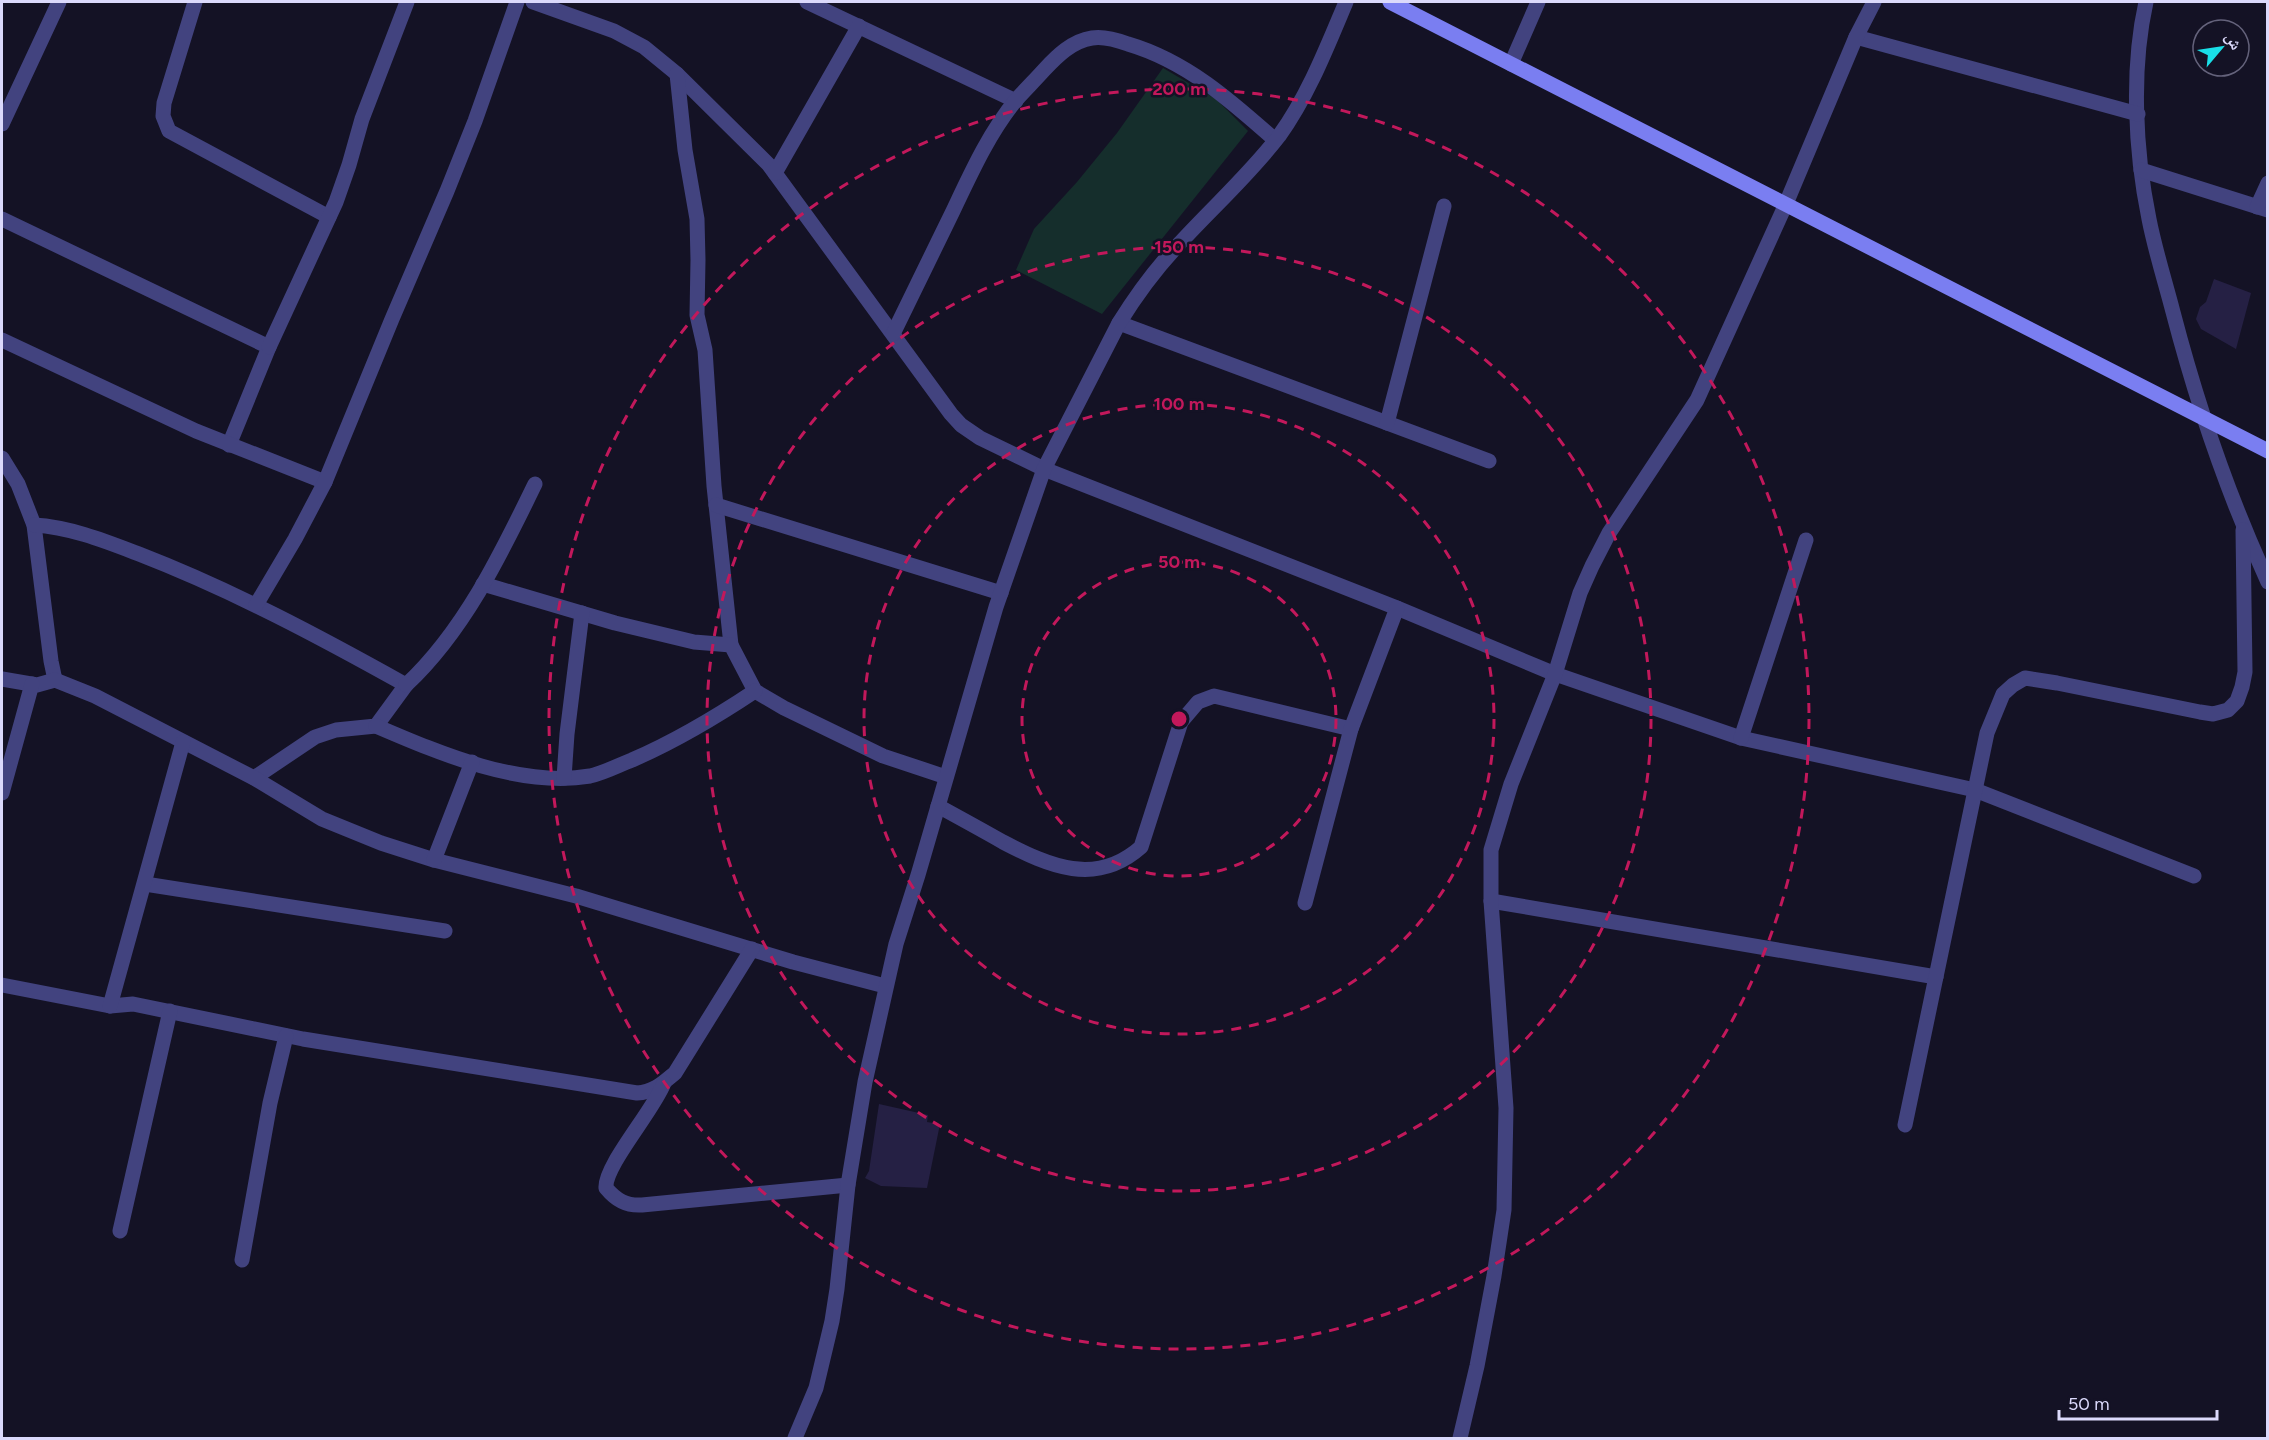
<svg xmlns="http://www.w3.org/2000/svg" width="2269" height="1440" font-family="Figtree,'Noto Naskh Arabic',sans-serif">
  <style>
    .green { fill: #152e2c }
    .building { fill: #252044 }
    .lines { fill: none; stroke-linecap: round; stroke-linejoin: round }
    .street { stroke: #42437f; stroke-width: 15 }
    .secondary { stroke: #7a7ef1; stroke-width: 15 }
    .ring { fill: none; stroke: #c2185b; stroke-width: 3; stroke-dasharray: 10 8 }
    .centre { fill: #c2185b; stroke: #141225; stroke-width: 3 }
    .ring-label { font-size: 18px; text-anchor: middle; font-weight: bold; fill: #c2185b; stroke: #141225; stroke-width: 5; stroke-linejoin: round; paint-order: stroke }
  </style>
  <rect width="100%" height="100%" fill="#141225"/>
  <path class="green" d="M1163,68l53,31 32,32 -146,183 -86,-44 18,-41 43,-47 40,-49z"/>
  <g class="building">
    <path d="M2214,279l37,14 -15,56 -35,-20 -5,-10 4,-12 6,-5z"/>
    <path d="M879,1104l49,11 -1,7 13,2 -13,64 -46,-2 -16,-8 4,-7z"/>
  </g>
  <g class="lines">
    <g class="street">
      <path d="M195,2l-31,101 -1,13 6,15 160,86"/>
      <path d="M533,2l81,29 30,16 33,27 92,91 182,249 10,11 19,13 64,31 353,139 158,66 186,64 234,52 219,86"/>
      <path d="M807,2l209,99"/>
      <path d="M2146,2c-15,67 -11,149 3,217 6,31 16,62 24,93 24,92 55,183 95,270"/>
      <path d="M1856,37l282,77"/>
      <path d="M1511,64l27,-62"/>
      <path d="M677,74l8,76 12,69 1,41 -1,55 8,35 9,136 17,159"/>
      <path d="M2,124l57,-122"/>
      <path d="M2141,170l127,40"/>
      <path d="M775,173l84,-147"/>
      <path d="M2257,207l11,-24"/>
      <path d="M2,219l267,128 -40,98"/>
      <path d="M1119,323l370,138"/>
      <path d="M893,334c20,-41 40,-82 60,-123 18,-38 36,-78 63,-111 9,-10 19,-20 28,-30 13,-14 28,-29 48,-32 12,-2 25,2 36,6 58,17 102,56 147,96"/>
      <path d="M2,340l194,91 129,51"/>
      <path d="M269,347l67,-145 13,-37 13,-46 45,-117"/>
      <path d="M1387,423l57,-217"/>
      <path d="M2,458l16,26 16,41 17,136 4,19"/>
      <path d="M716,505l285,88"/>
      <path d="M34,525c36,2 71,16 105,29 93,36 181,83 267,131l-30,41 -40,4 -21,7 -61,41"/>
      <path d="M483,584l132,39 79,19 37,3 24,46 29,17 99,48 63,21"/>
      <path d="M256,605l39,-66 30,-57 67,-163 55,-128 28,-70 42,-119"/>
      <path d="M2,679l35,6 18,-5 40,16 159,82 68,41 59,24 53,17 142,36 217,66 92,24"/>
      <path d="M406,685c58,-54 95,-131 129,-201"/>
      <path d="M376,726c63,27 144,62 214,50 14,-3 29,-11 42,-16 44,-19 84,-43 123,-69"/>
      <path d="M1741,738l65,-198"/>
      <path d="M564,778l3,-44 15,-121"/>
      <path d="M2,793l30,-109"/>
      <path d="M938,806c22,12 44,24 65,36 46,24 93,45 138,5l40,-125 17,-20 16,-6 137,33"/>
      <path d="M434,860l38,-98"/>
      <path d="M145,884l300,47"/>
      <path d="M1491,901l445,76"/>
      <path d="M1305,903l46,-174 46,-121"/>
      <path d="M2,985l108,21 23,-2 170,35 334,54c17,-1 26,-10 38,-20l77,-124"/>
      <path d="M110,1006l73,-264"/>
      <path d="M664,1083c-10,27 -60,83 -58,105 10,12 20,18 36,17l206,-20"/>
      <path d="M1905,1125l82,-392 16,-39 10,-9 12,-7 32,5 143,29 13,2 15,-4 9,-9 5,-14 3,-15 -2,-142"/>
      <path d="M120,1231l50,-220"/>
      <path d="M242,1260l28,-157 16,-67"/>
      <path d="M795,1438l21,-50 16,-67 5,-32 11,-104 17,-103 31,-138 22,-69 78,-268 48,-138 75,-146c18,-29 38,-56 61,-80 33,-36 69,-68 99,-107 29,-40 48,-89 67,-134"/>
      <path d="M1460,1438l17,-72 17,-90 10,-66 2,-102 -15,-207v-51l20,-66 44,-110 25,-81 12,-27 17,-33 88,-133 88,-194 71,-169 18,-35"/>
    </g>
    <path class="secondary" d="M1390,2l878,449"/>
  </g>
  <g class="ring">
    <circle cx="1179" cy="719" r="157"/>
    <circle cx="1179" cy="719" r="315"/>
    <circle cx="1179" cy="719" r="472"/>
    <circle cx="1179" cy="719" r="630"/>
  </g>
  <circle cx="1179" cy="719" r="9" class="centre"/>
  <g class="ring-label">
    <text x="1179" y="95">200 m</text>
    <text x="1179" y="253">150 m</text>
    <text x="1179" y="410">100 m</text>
    <text x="1179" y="568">50 m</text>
  </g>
  <rect width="2269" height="1440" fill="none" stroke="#dbd9fb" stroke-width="6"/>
  <g transform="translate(2221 48) rotate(61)"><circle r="28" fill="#141225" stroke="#64627b" stroke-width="1.5"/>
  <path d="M0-4.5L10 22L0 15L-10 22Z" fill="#19dee7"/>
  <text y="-9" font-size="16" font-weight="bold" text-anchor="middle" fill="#dbd9fb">ش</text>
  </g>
  <path d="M2059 1410v9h158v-9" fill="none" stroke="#dbd9fb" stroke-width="3"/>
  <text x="2068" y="1410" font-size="18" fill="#dbd9fb" stroke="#141225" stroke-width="4.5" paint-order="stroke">50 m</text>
</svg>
